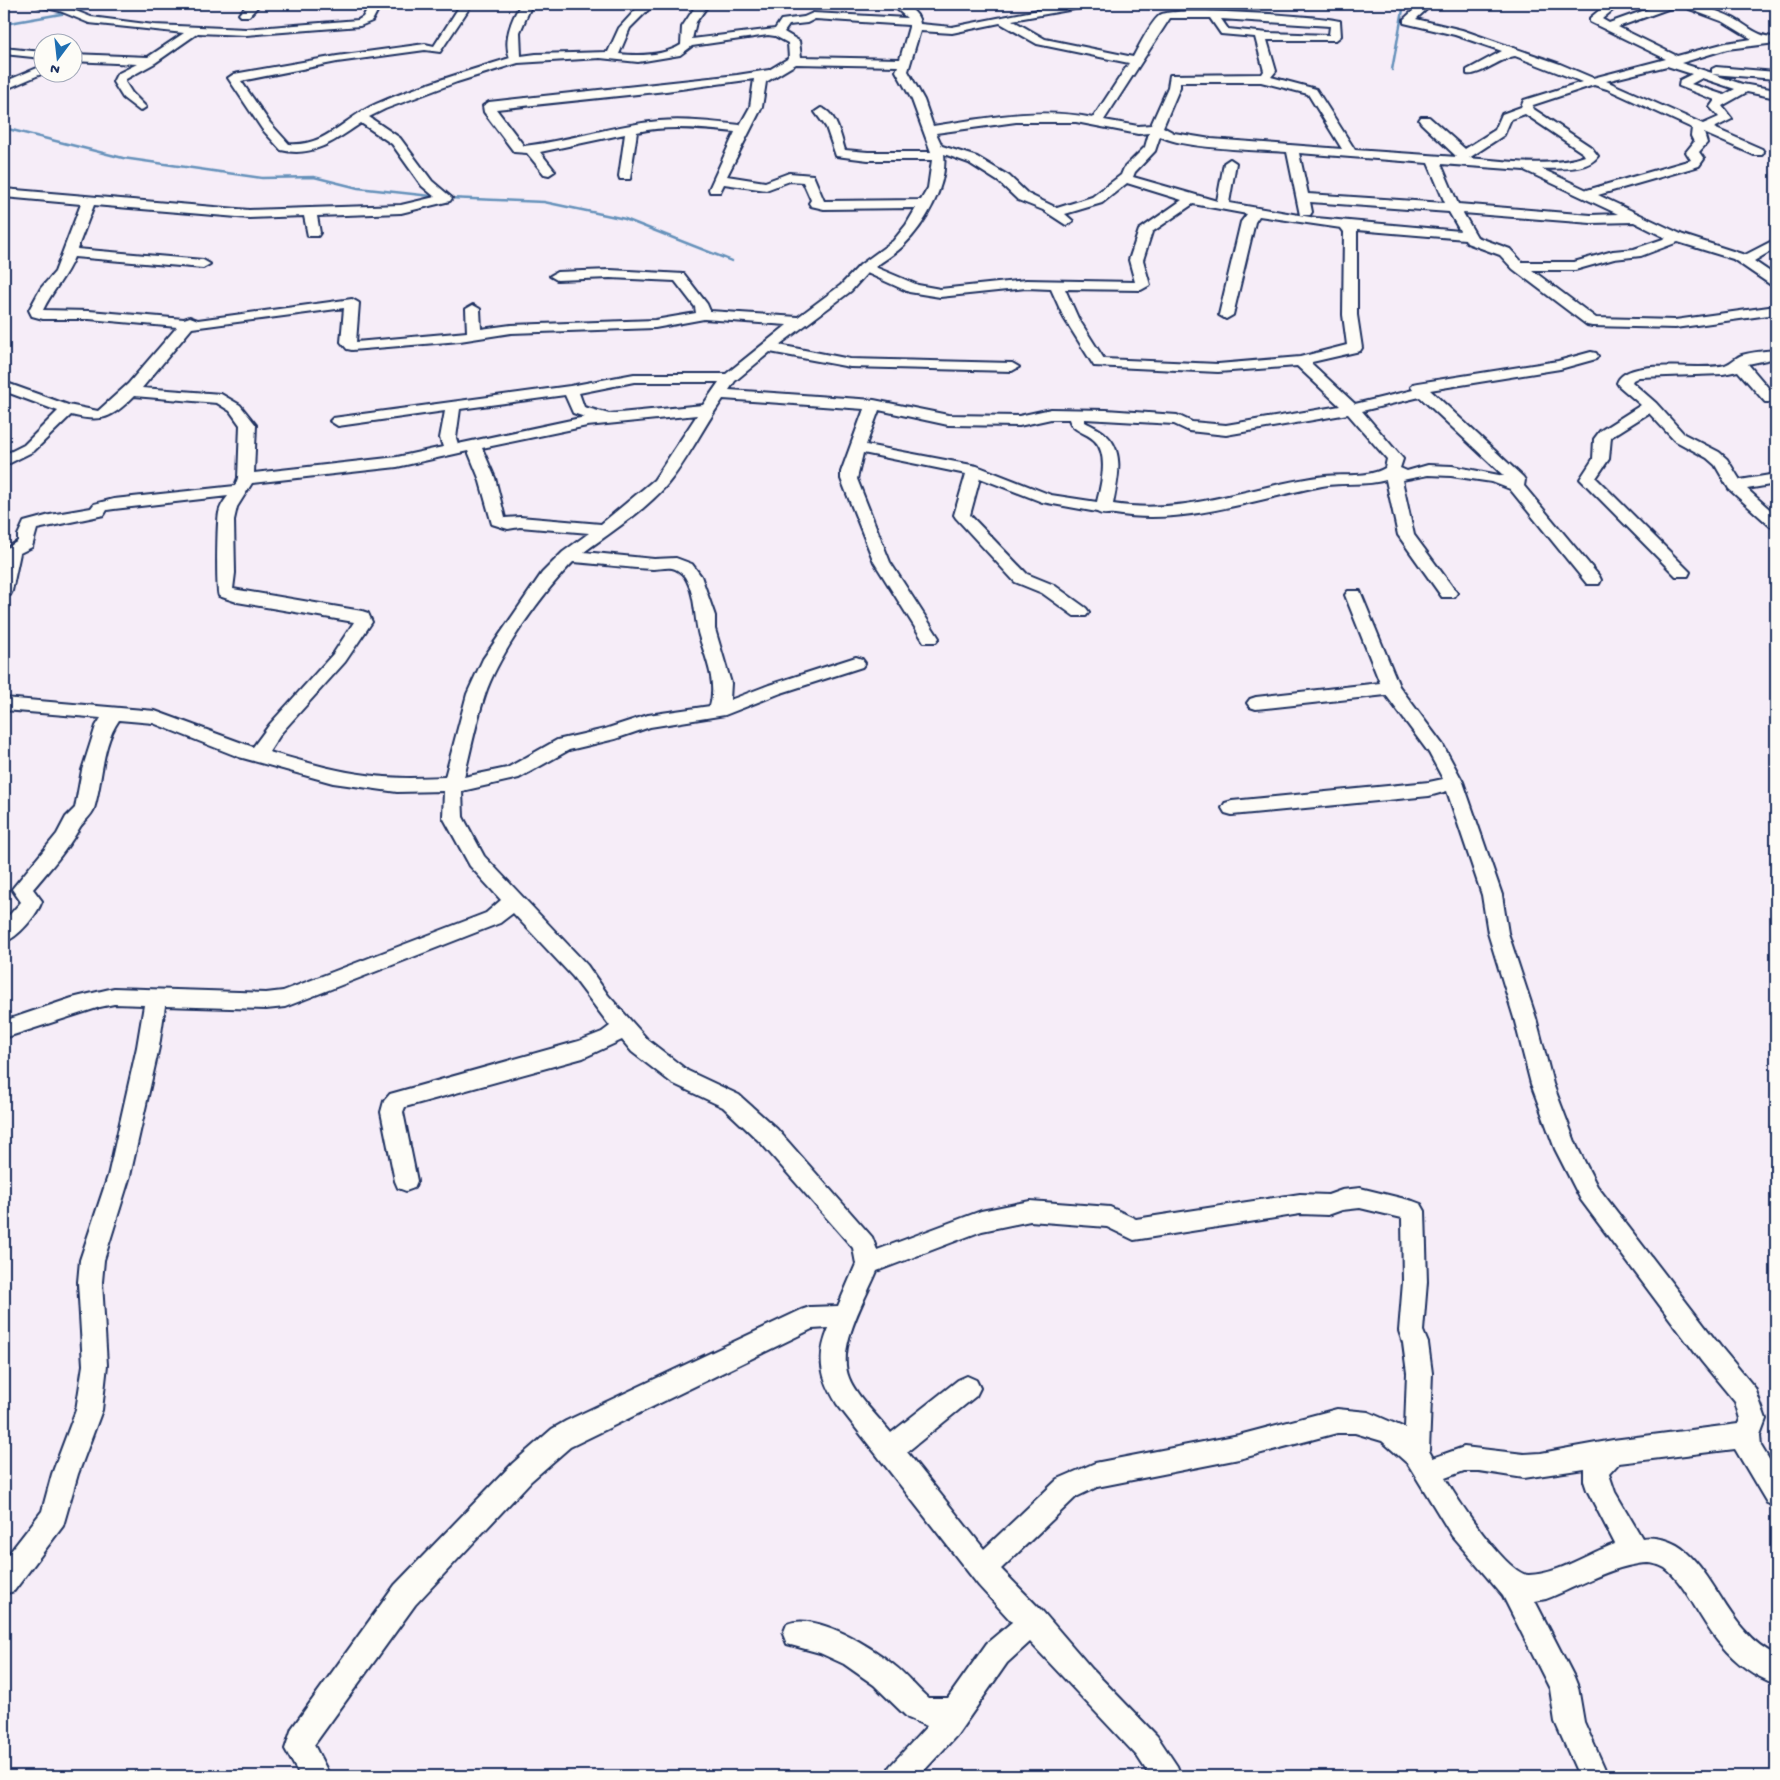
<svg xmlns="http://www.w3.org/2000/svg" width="1780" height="1780" font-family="'Gochi Hand',sans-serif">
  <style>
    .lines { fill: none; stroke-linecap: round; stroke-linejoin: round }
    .stream { stroke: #6591ba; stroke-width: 2.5 }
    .minor-casing { stroke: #1b2f5e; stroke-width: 4 }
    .minor { fill: #fdfcf7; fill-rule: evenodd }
  </style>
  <rect width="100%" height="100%" fill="#f6edf8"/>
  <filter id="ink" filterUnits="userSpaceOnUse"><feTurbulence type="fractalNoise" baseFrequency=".02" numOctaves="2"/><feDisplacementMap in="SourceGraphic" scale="10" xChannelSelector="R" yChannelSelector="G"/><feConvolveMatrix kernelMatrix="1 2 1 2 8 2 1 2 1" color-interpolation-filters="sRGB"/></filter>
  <g filter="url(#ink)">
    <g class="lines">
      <g class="stream">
        <path d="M4,24l97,-17 6,-3"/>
        <path d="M1392,70l12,-66"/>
        <path d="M4,128l119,30 139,20 52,-1 44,11 82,9"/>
        <path d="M448,198l96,4 81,17 107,42"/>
      </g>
      <defs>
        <g id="minor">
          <path d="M36,4h22l33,13 63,8 92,4 112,-9 5,-3 7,-13h11l-9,17 -12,5 -114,9 -48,-2 -43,30 -29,16 -1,3 7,11 14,14 -6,4 -17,-13 -10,-16 4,-8 20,-10 -65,-3v-7l76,3 36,-24 -95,-10 -29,-12 -22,-5z"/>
          <path d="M248,4h12l-11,12h-8l-2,-2z"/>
          <path d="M461,4h11l-32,48 -15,-2 -88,12 -96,19 29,42 19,21c37,3 56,-27 87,-40 44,-19 89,-32 134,-46 -7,-17 1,-39 11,-54h11l-12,28 1,24 15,-2 72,-2 11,-24 22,-24h13l-24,24 -11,26c20,2 44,2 62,-9l1,-18 15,-23h12l-13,18 -4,17 83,-10 6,-9 23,-3 9,-4 94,5 -16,-14c13,0 28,6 29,20l32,3 117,-23h22l-5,3 -74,13 33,19 88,18c7,-12 17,-34 27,-42 9,-9 161,1 180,6l1,15 -5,4h-69l9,31 -5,6 45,12 39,61 102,7 -36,-34 -2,-3 2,-3h8l36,32 30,-19 7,-16 19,-7 3,-7 58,-18 -67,-26c-14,2 -37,21 -48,18v-4l35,-19 -47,-16 -51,-12v-4l12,-11 -3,-4h11l4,4 -12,11 46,11 98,34 33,14 73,-19 -76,-37v-4l17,-14h13l-18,15 7,4 53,-19h15l-1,2 -58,21 59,29 49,-13 26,-4 -28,-17 -43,-16 -1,-2c18,0 37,6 53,14 15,8 26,20 43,19v6l-49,6 -46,14 31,10v-4l4,-2 60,5v7l-64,-5 30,10 34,6v8l-29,-6 -25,14 10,13 -18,9 48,21 2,3 -2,3h-8l-50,-22 3,10 -8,9 5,7 -5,7 -101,29 85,40 62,20 31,-16v9l-22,13 22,15v10l-5,-1 -38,-26 -55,-17 -37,14 -27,3 -39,11h-43l64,48 79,2 101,-14v8l-101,14 -83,-2 -5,-1 -74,-56 -13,-14 -33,-12 -2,-4 -108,-9v85l5,33 -2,3 -48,11v2l43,40 58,-14 -2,-3 2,-3 5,-1 140,-22 33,-9 5,1 2,3 -2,3 -36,10 -130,21 93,87 2,3 -1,6 75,90 2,4 -2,4h-12l-77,-95 -18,-7 -41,-6 -23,-1 -26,5 12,55 43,58 -3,4h-12l-44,-62 -12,-55c-20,6 -43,2 -64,6 -68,13 -138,40 -207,28 -7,-1 -12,2 -18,-2l-55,-10 -62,-24 -10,37 57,59 27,11 32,23 3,4 -3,4h-12l-32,-23 -27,-11 -59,-64 -2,-3 12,-41 -103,-21 -6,26 33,83 49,76 -3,4h-12l-50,-80 -33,-83v-7l23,-63 -141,-10c-20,28 -35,61 -57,87 -23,26 -55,46 -82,66l70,7 22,-1 16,6 9,12 14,40v13l16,54 -1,17 39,-15 87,-28 6,2 3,4 -3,4 -81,26 -56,22 -75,12 -35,12 -46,11 -50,28 -57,13 1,26 21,39 103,109 21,30 40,45 40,31 51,24 38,34 95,108 5,13 104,-39 49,-10 80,6 26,12 164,-25 28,1 14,-5 18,-2 53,13 8,3 4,7 2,71 -4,49 5,12 4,30 -3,78 4,7 31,-11 60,7 17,-1 72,-13 125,-16 2,-5 -5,-17 -33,-40 -121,-162 -26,-51 -24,-65 -17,-66 -26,-85 -6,-38 -35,-104 -18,5 -197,19 -7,-2 -3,-5 3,-5 7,-2 197,-19 14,-3 -14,-26 -43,-58 -130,14 -6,-2 -3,-4 3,-4 6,-2 124,-14 -35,-88 3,-4h12l39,95 44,59 20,37 39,113 6,38 28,85 17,66 24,63 20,39 123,160 35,42 11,31 -6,16 1,11 15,25v36l-9,-4 -32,-54 -116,14 -10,11 6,18 27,46c14,-2 32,3 43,13 35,31 45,82 91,104v29c-22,-8 -40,-21 -55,-39 -19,-21 -35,-61 -56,-77 -5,-3 -13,-5 -18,-5 -35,2 -69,24 -101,36l-11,2 39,76 4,10 6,35 24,54h-29l-24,-54 -5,-33 -47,-93 -51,-60 -44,-72 -26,-23 -27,-8h-18l-98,26 -142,28 -21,10 -75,72 42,43 49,57 65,67 20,30 4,10h-31l-13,-20 -107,-114 -23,21 -50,72 -38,41h-33l4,-10 37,-40 -19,-8 -34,-33 -30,-21 -24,-11 -33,-9 -4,-10 4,-10c29,-12 85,23 108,42 12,9 21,22 33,32h20l39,-55 25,-21 -33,-36 -142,-182c-16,-27 -21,-45 -8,-76l-17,1 -242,118 -39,34 -116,124 -101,140 16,31h-30l-15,-27 7,-21 103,-143 118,-122 39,-34 14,-8 235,-111 9,-3 28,-1 18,-42 -3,-16 -92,-105 -38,-36 -51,-24 -40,-31 -10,-12 -39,18 -178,49 -2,5 14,69 -3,7 -8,3 -8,-3 -3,-7 -14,-69 3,-11 6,-7 189,-53 23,-9 8,-6 -37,-49 -60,-64 -13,10 -215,84 -19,2 -101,-3 -6,41 -29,129 -26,84 -2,22 5,83 -5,45 -24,64 -15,52 -49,65 -10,3v-34l38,-49 10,-37 24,-64 7,-45 -5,-83 2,-22 28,-84 29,-129 7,-42 -30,-1 -14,3 -96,31v-17l68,-23 42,-10 152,5 17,-2 203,-78 15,-13 -31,-34 -27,-49 1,-26 -47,1 -64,-9 -94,-26 -86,-34 -34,-3c-18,26 -16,60 -25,89 -3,7 -10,12 -14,18 -13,23 -30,42 -47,62l9,12c-5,14 -24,37 -38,41v-21l17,-19 -9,-13 45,-55 9,-17 9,-9 7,-38 14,-44 5,-8 -97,-8v-12l151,13 98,36 17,-23 63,-70 21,-32 -117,-20 -18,-6c-3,-4 -2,-74 0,-83 1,-6 5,-12 9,-17l-114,13 -7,1 -3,5 -67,14 -5,18 -12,6 -8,38 -2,4 -6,1v-46l14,-9v-6l6,-13 26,-7 41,-7 3,-4 20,-5 121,-13 3,-8 2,-53 -10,-14 -13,-8 -83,-7c-22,22 -32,27 -63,19l-37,36 -30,15v-11l20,-10 34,-34 -54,-20v-9l64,23 30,6 30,-27 49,-57 -88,-8h-46l-11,-3 -3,-6 12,-22 14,-16 26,-68 -77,-7v-8l245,21 152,-5 34,-8 -13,-11 -30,-42 -31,-21c-25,17 -48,35 -80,27l-19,-21 -34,-51 6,-4 103,-18 88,-12 9,2zM1170,18h40l11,16 34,3 9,34 -2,3 -92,1 -2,12 -17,38 -13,1 -34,-6zM815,19l94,6v2l-9,32 -99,-2 -2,-16 -15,-9 5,-7 18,-2zM1221,19l109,7 -1,9 -61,-2 -40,-4zM1000,23l37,21 92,19 -36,55c-53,-11 -108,0 -160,8l-9,-26 -16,-29 12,-40 32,2zM768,35l7,1 13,7 1,15 -20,12 -32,5 -248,27 -6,4 1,6 30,40 13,1 17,21 5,1 6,-4 -15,-19 85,-18 -6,42 1,3h10l7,-47c33,-7 65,-3 98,0l-26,57 1,3h10l4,-8 42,6 24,-9 13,1 8,18 -2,3 2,3 13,3 92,-1 -10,17 -13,16 -33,24 -19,20 -43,32 -88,-6 -3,-7 -23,-30 -74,-4 -53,2 -7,4 7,4 53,-2 65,3 20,26 1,6 -41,7 -144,5 -30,4 -1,-20 -7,-4 -7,4 1,23 -111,10 3,-39 -7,-4 -154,21 -8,-3 -6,2 -95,-8 -46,-1c9,-19 23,-33 31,-53l129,11 7,-4 -7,-4 -126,-11 17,-44 155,13 55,-2 4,20h10l2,-3 -3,-17 84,-3 49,-12 2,-3 -20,-17 -32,-43 -31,-21 16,-8 72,-27 61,-19 82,-5 38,4 42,-7 12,-9zM796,64l102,2 -2,5 16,29 19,52h-63l-23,-2c-4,-13 -9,-38 -24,-42l-6,4 11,15 10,29 32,4h64l-4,28 -7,12 -97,1 -11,-26 -24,-2 -24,9 -38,-6 35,-69 4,-25zM1667,66l25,8 -12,6 -1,6 36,14 -5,7 9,10 -16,7 -97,-43zM1702,78l33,11 -11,6 -33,-11zM754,79l-4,28 -10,18c-27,-3 -54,-6 -81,-4 -45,4 -90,20 -135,25l-28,-37 170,-18zM1180,82h81l47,12 34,55 -131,-10 -37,-6 -11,-6 17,-40zM1594,85l13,4 85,39 -1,8 3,6 -8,10 5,8 -104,30 -45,-21c17,-1 46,2 56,-13l-7,-9 -59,-39 1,-3zM1525,114l58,39 2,3c-33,12 -80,5 -116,2l35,-23 7,-16zM1016,122h60l62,12 11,-1 -4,14 -21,21 -3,7 -29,22 -35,11 -29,-14 -19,-18 -32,-19 -35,-11 -6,-13zM1160,136c24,13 97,14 127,16l13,63h10l2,-3 -2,-10 139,10 11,19 -144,-13 -87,-15 7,-40 -6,-4 -6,4 -7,38 -84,-24 2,-5 20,-21zM1299,153l129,10 17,40 -137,-9zM944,154l25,9 30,19 19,18 25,10 23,15 7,-4 -8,-7 37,-11 25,-20 55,17 -43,30 -10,30 6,22 -109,-2 -86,9 -22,-4 -43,-18c9,-7 20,-13 28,-21 22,-21 45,-61 41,-92zM1441,164l83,6 94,44 -27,1 -133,-11zM1193,204l54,10 -6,8 -22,93 7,4 7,-4 22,-93 4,-6 82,12 3,4 -1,83 4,30 -47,12 -82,7 -114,-5 -26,-41 -13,-29 76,1 9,-5 -7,-25 9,-28zM1463,213l128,10 43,-1 32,16 -32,11 -21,2 -39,11h-52l-12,-13 -33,-12zM867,273l42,19 31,5 86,-9 25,1 13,29 30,48 124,6 79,-6 43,40 -114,19 -34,-3 -15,-7 -71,-5 -55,-1 -32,7 -71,-1 -74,-15 -145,-10 6,-9 35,-29 80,15 162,4 7,-4 -7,-4 -162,-4 -71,-14 72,-54zM344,308l-3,34 6,7 5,1 108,-9 51,-8 144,-5 49,-9 83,6 -61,49h-92l-64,12 -237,32 -3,3 8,5 107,-15 -5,27 3,9 -46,10 -143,16 2,-48 -16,-20 -19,-11 -79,-6 50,-60zM634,382h85l-16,23 -94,9 -25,-7 -5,-14zM565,395l8,18 12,4 -127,27 -2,-6 4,-29zM1420,397l84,79 -52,-10 -24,-1 -21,6 -7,-3 3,-9 -41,-48zM879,410l69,15 71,1 32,-7h18c3,13 18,13 26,22 14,14 6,44 2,61l-46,-7 -74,-29 -111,-21zM1348,414l39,45 -2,9c-17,10 -41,6 -60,8 -72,9 -139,40 -212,28 4,-22 13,-53 -8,-70 -5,-5 -13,-8 -20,-12v-3l89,5 15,7 37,4zM697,415l-43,65 -53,44 -81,-7 -15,1 -10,-40 -13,-30 105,-22zM468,451l11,27 13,46 16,5 12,-2 69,6 -26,19 -21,21 -59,86 -16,35 -22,83c-26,1 -52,2 -78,-2 -33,-4 -65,-14 -98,-23l13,-20 63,-70 27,-40 -4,-9 -6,-2 -129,-22 2,-16 -1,-53 3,-13 15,-24 145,-16zM573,562c27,2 54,6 80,7 6,0 13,-2 19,-1 5,1 10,5 13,9 11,18 9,40 14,59 7,23 18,46 11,70l-62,9 -43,14 -48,11 -50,28 -43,9c7,-27 12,-55 21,-82 13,-40 58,-103 88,-133zM1360,1208l42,10 1,64 -4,49 4,12 4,30 -2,55 -37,-16 -31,-3 -98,26 -144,28 -37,16 -74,70 -77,-97 69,-56 4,-8 -4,-8 -9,-4 -9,4 -67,53c-12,-15 -35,-37 -42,-55 -13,-31 16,-78 28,-107l105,-40 48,-10 77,6 27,13 166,-26 28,1 14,-5zM1584,1469v12l3,9 28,54c-27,9 -56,30 -86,31 -21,1 -73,-77 -84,-97l19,-7h15l45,7z"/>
          <path d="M4,48l38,4v6l-38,-4z"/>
          <path d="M42,66v6h4l-42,18v-8z"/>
          <path d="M1776,350v8l-28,6 28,33 -1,5h-10l-27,-31 -15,3 -84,3 -6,3 -1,2 24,21 28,31 35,18 8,7 13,21 36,-6v10l-29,5 29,26v13l-6,-2 -41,-37 -14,-24 -8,-7 -33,-18 -25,-27 -38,24 -2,22 -13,19 94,94 -2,4h-12l-96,-97 13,-20 1,-20 6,-8 41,-26 -22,-19 -2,-3c9,-27 84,-11 108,-18 6,-2 11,-8 17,-10 10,-3 23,-4 34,-5z"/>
        </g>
      </defs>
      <use href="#minor" class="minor-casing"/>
      <use href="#minor" class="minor"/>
    </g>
  </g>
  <rect width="1780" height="1780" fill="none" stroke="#fdfcf7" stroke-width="20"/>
  <rect x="10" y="10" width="1760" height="1760" fill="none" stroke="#1b2f5e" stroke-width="2" filter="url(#ink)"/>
  <g transform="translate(58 58) rotate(195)"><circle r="24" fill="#fdfcf7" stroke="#a3aaba"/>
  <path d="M0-4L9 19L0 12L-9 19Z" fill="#1f6fb2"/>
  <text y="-8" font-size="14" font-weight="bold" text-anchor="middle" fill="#1b2f5e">N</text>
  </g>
</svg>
